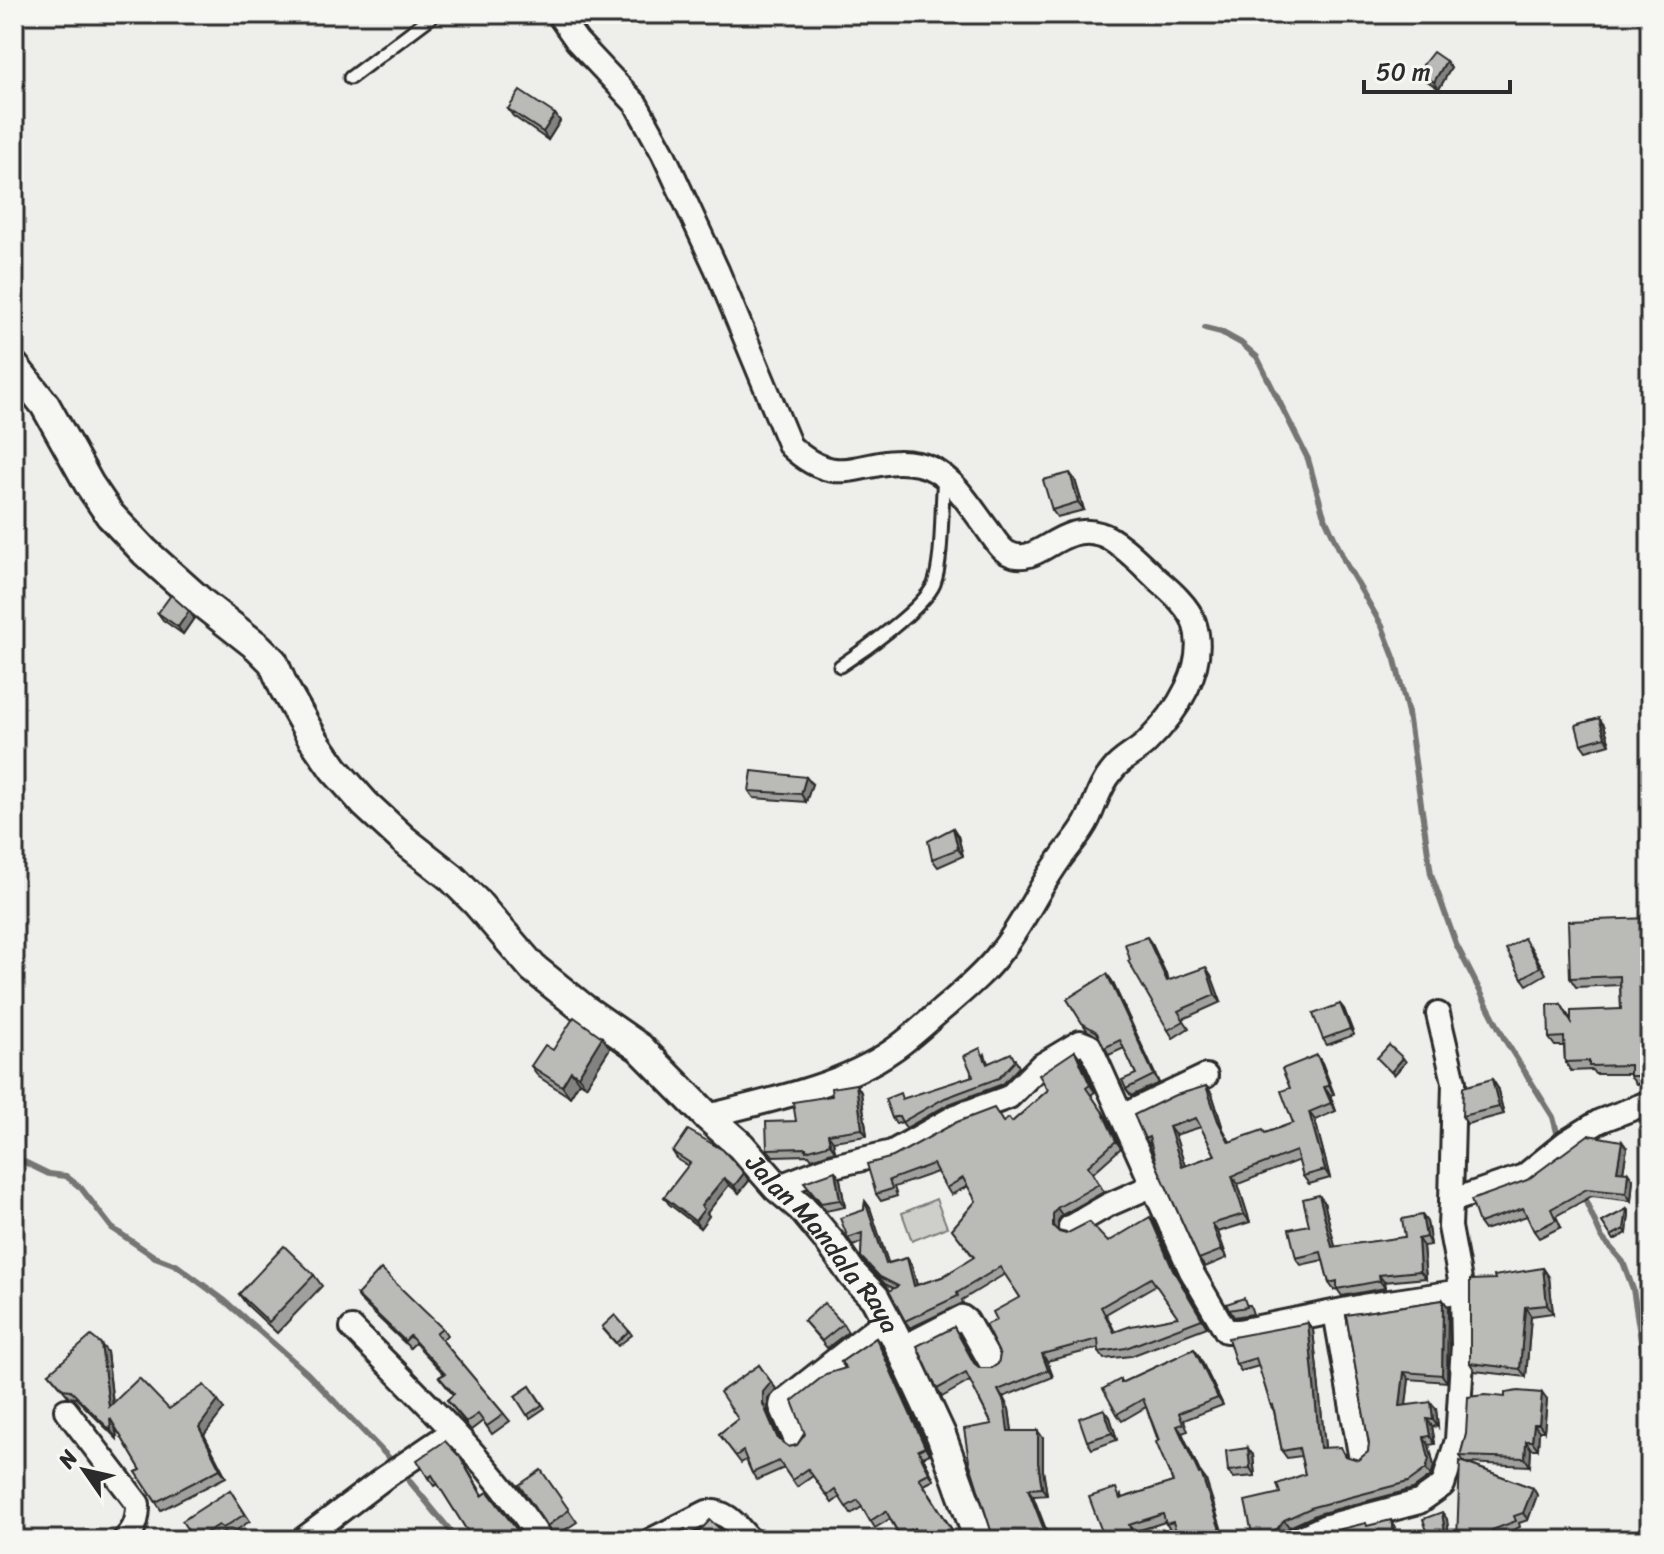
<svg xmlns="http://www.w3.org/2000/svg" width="1664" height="1554" font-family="Sriracha,sans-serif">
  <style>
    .green { fill: #cececa; stroke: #7c7c7a; stroke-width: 2 }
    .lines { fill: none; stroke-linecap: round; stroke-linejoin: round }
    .stream { stroke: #757573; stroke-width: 6 }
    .service-casing { stroke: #2b2b2b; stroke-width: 17 }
    .minor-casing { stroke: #2b2b2b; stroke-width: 28 }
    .tertiary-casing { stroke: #2b2b2b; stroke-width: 34 }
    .service { stroke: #f6f6f2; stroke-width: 11 }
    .minor { stroke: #f6f6f2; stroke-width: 22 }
    .tertiary { stroke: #f6f6f2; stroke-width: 28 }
    .wall { fill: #a0a09d; stroke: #2b2b2b; stroke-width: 2; fill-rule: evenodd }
    .shaded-wall { fill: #828280; stroke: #2b2b2b; stroke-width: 2 }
    .building { fill: #babab7; stroke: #2b2b2b; stroke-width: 2; fill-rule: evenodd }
    .labels { text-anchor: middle; stroke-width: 6; stroke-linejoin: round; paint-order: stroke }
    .street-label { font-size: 26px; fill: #2b2b2b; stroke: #f6f6f2 }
  </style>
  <rect width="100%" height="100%" fill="#eeeeea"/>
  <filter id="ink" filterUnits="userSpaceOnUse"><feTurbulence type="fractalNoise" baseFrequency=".0125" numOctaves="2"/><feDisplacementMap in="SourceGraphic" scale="16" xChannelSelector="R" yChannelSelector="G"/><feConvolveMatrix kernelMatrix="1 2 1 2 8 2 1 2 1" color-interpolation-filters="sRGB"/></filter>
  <g filter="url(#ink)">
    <path class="green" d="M936,1199l11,28 -35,14 -10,-28z"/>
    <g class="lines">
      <g class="stream">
        <path d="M1205,328l16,4 20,11 16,14 51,102 15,54 23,51 36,62 13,34 13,53 23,161 25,70 49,96 48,77 6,23"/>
        <path d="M14,1157l35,17 17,2 15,12 31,40 43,29 21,8 49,36 82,72 88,91"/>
        <path d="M1583,1195l19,43 21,24 10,27 17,110"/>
        <path d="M402,1472l56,68"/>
      </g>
      <defs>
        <g id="service">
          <path d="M350,78l85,-64"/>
          <path d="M840,666c23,-15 84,-58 94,-82 9,-25 7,-77 10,-107"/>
        </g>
        <g id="minor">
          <path d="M558,14l19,27 59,63 27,49 54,117 73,176c52,49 74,7 128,18 32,6 51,41 70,66 5,7 12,19 20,23 30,16 51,-32 92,-19 18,5 44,33 58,46 13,11 30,26 36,42 15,44 -18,92 -48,121 -10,10 -25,16 -33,27 -13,15 -17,32 -25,49 -6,13 -17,25 -25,36 -24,31 -39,69 -64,99 -15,20 -35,36 -53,52 -18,15 -34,31 -53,44 -51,36 -126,51 -186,66"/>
          <path d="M1438,1014l16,68 -3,119"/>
          <path d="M1122,1116l84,-40"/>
          <path d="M777,1187l52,-20 63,-15 64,-36 53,-19 31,-31 40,-24 10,4 101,225 35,60h13l124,-25 99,-15"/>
          <path d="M1070,1227l38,-22 46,-20"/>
          <path d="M1335,1312l25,142"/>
          <path d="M352,1328c66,67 137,133 189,212"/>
          <path d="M900,1349l62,-32 5,4 24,42"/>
          <path d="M66,1410l72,94c0,16 -3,25 -14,36"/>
          <path d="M796,1440l-15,-34 1,-4 104,-82"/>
          <path d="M302,1540l82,-62 69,-47"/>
          <path d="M651,1540l56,-28c20,-2 30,14 43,28"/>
          <path d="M1295,1540l29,-13 95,-25 24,-17 14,-45 6,-95 -1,-54 -12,-64 1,-26 73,-25 42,-34 34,-21 50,-19"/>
        </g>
        <g id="tertiary">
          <path id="s1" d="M14,366l31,39 44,79 21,31 35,37 57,51 56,44 15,15 11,26 29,51 21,30 31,35 39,36 47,37 26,26 56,65 51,41 56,39 67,68 34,30 36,41 25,21 28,34 23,33 22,23 21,40 45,97 38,105"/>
        </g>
      </defs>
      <use href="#service" class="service-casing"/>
      <use href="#minor" class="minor-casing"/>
      <use href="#tertiary" class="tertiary-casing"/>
      <use href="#service" class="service"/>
      <use href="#minor" class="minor"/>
      <use href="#tertiary" class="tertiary"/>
    </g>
    <g class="wall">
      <path d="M1446,61l5,7 -12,21 -16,-11 -5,-7z"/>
      <path d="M508,109l47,5 5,7 -12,19 -35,-24z"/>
      <path d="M1075,480l9,30 -27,7 -5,-7z"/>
      <path d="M158,613l36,5 -11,16 -20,-14z"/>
      <path d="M1604,725l6,19 -24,7 -5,-7z"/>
      <path d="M812,784l-6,18 -52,-4 -5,-7z"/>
      <path d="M953,828l5,8 5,20 -25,11 -6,-8z"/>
      <path d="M1650,918v170l-2,-4h-12l-6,-8v-2h-35l-3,-4 -21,1 -6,-9 -1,-16h-9l-6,-8 12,-34 10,16 50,-11 -1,-24 -44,2 -6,-9z"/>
      <path d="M1152,944l17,36 42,-5 10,27 -38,17 6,9 -16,10 -5,-8z"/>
      <path d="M1530,946l16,28 -19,11 -5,-7z"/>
      <path d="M1107,974l5,7 47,102 -28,13 -5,-7 10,-15 -12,-26 -15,7 -9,-17 -13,-8 -20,-31z"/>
      <path d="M1340,1004l4,5 10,26 -27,10 -4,-6z"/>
      <path d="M602,1037l8,11 -24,38 -7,-4 -9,15 -31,-20 -8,-11 22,-16z"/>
      <path d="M1075,1051l5,7 15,34 -4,3 16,24 14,29 -28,25 11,19 -42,23 -4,6v10l50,11 47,-18 23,53 29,50 -76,29 -27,3 -5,-7v-4l-52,13 6,16 -50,20 6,12 3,22 31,7v32l4,25 -14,1 17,44 -80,-159 -28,16 -5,-8 17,-62 22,38 4,3h12l6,-4 2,-9 -3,-35 23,-23 -15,-23 -43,26 1,3 -53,25 -5,-7 -12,-33 -8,-4 -19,-20 -5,-7 1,-15 -9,4 -5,-8 16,-28 1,-9 5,7 18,55 19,-5 5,8 5,19 25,-8 32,-19 -22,-29 24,-28 -8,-15 -17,9 -14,-23 -43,15 3,9 -16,5 -5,-7 17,-37 110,-35h9l36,-32zM1156,1285l22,32 -63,15 -9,-18z"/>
      <path d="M985,1054l3,9 27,-4 4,8 -16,17 -54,20 -43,24 -4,-6 -6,2 -4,-6 12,-19 69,-23z"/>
      <path d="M1317,1055l5,8 12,31 -4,1 6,16 -21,9 15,58 -21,6 -6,-8 -4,-16 -61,24 12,38 -32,10 9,26 -22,9 -6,-8 -47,-113 -7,-7 61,-53 6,8 11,35 7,13 36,-9 27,-10 -3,-35zM1201,1127l14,28 -30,11 -10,-31z"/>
      <path d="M1492,1079l5,8 7,27 -37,10 -5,-8z"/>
      <path d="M856,1084l5,8 6,44 -34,5 2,10 -23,8 -3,-4 -36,1 -6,-7 29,-28 36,-25z"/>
      <path d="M1627,1148l-4,23 10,8 -2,22 -39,-5 -36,20 5,11 -22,11 -5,-7 -7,-15 -43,14 -5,-7z"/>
      <path d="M673,1152l76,29 -10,12 -10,-8 -22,28 2,3 -9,12 -31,-24 -5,-7 24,-31 -10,-6z"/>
      <path d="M835,1171l5,8 5,28 -19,4 -17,-21z"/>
      <path d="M1324,1202l11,45 70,-10 17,-22 5,7 4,23 -8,1 3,32 -42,4 1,6 -43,8 -5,-7 -3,1 -5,-7 -6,-23 -22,5 -5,-7 13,-33z"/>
      <path d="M1627,1209l2,4 -2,20 -13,7 -12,-18z"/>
      <path d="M1543,1268l6,9 4,36 -22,3 -5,61 -51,-6 -5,-8 25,-84z"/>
      <path d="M314,1275l8,11 -45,47 -30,-28 -8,-11z"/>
      <path d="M357,1295l85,33 5,7 -5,5 68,81 -18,13 -9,-13 -12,9 -24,-30 6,-5 -14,-18 5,-3 -29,-31 -5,5 -48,-46z"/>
      <path d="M1443,1300l5,7 -1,75 -38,-3 -3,26 30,4 2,18 -6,-1 3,18 -6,1 5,21 -3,10 -18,13 -95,25 -29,13 -7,10 -10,3h-18l-1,-2 27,-45 25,-19 -4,-18 -14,2 -5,-7 -8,-40 -3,-5 -12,-40 -18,5 -5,-7 77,-34 12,118 21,6 1,3 11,3 10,-8 1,-8 -23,-129z"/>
      <path d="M1226,1304l24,1 3,9 -19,3z"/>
      <path d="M804,1321l39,3 5,8 -21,16z"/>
      <path d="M604,1330l25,1 3,4 -14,11z"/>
      <path d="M876,1338l5,7 49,109 -7,3 11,23 -10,5 34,54 -38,1 -2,-4 -8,4h-8l-12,-21 -15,9 -13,-21 -11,7 -11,-17 -8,6 -19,-27 -16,11 -13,-19 -27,12 -5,-7 -6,-13 -5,3 -22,-29 19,-15 21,-54 17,24 -8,10v12l13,30 8,6 8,-2 48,-77 -4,-6z"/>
      <path d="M1194,1349l5,7 24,49 -39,15 4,11 -6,2 18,40 6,7 -30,50 -5,1 -6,-9 -31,10 3,8h-55l20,-8 19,-37 1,3 51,-16 -27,-75 -24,14 -5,-7 6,-32z"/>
      <path d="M107,1352l6,51 56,6h55l-20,26 22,42 -65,33 -25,-38 5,-2 -25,-42 1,11 -41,-41 -7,-1 -20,-24z"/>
      <path d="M530,1386l15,22 -15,10 -15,-22z"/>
      <path d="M1547,1400l-3,31h-5l-1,18h-7l-1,17 -64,-3 67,25 4,7 -9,25 -9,3 1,4 -23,10 2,3h-42l8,-77 -5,-7 6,-22z"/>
      <path d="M1104,1409l6,8 7,23 -25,9 -5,-8z"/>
      <path d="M1253,1455l2,21 -22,2 -5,-7z"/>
      <path d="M460,1457l23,38 5,-3 36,48h-51l-35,-56 -4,2 -6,-8z"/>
      <path d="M541,1470l36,52 -23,15 -7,-11z"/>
      <path d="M230,1490l20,31 -22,15 -4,-4 -12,8h-18z"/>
    </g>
    <g class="shaded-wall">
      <path d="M1446,61l5,7 -12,21 -5,-7z"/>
      <path d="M555,114l5,7 -12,19 -5,-8z"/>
      <path d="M1070,473l5,7 9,30 -6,-8z"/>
      <path d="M189,611l5,7 -11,16 -5,-7z"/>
      <path d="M1599,718l5,7 6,19 -5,-7z"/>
      <path d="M806,777l6,7 -6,18 -5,-8z"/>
      <path d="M953,828l5,8 5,20 -5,-7z"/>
      <path d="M1147,937l5,7 20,44 -5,-7z"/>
      <path d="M1206,967l5,8 10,27 -6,-7z"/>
      <path d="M1107,974l5,7 47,102 -5,-8z"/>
      <path d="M1340,1004l4,5 10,26 -4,-6z"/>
      <path d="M602,1037l8,11 -24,38 -8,-10z"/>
      <path d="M1075,1051l5,7 15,34 -5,-7z"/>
      <path d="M1317,1055l5,8 12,31 -5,-8z"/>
      <path d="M1403,1058l3,4 -12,13 -3,-3z"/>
      <path d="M571,1071l8,11 -9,15 -8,-11z"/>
      <path d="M1492,1079l5,8 7,27 -5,-7z"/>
      <path d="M856,1084l5,8 6,44 -5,-7z"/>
      <path d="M1206,1086l6,8 11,35 11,21 -16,-29z"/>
      <path d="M1324,1087l6,8 6,16 -5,-8z"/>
      <path d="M1102,1111l5,8 14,29 -5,-7z"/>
      <path d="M1309,1112l6,8 15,58 -5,-8z"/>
      <path d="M1169,1127l6,8 13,40 -6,-8z"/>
      <path d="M828,1134l5,7 2,10 -5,-7z"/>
      <path d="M1622,1141l5,7 -5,30 -5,-7z"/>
      <path d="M835,1171l5,8 5,28 -5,-7z"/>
      <path d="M1628,1172l5,7 -2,22 -5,-8z"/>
      <path d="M744,1173l5,8 -10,12 -5,-7z"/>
      <path d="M1232,1176l6,8 12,38 -6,-8z"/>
      <path d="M724,1178l5,7 -22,28 2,3 -9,12 -5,-7 6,-15z"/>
      <path d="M1319,1195l5,7 13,52 -5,-7z"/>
      <path d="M865,1201l5,7 21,63 -5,-7z"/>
      <path d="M1057,1208l5,7 -4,6v12l-5,-7v-12z"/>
      <path d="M1627,1209l2,4 -2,20 -3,-4z"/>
      <path d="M1422,1215l5,7 4,23 -5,-8z"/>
      <path d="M1150,1217l5,7 23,53 29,50 -34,-57z"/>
      <path d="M1212,1224l6,8 9,26 -5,-8z"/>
      <path d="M1418,1239l5,7 3,32 -6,-7z"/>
      <path d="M907,1258l5,8 7,27 -5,-7z"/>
      <path d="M1543,1268l6,9 4,36 -6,-8z"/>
      <path d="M1379,1275l5,7 1,6 -5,-7z"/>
      <path d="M1443,1300l5,7 -1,75 -5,-7z"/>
      <path d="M1525,1307l6,9 -5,61 -6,-8z"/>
      <path d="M1308,1323l5,7 13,126 -6,-8z"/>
      <path d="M876,1338l5,7 49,109 -5,-7z"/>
      <path d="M101,1344l6,8 7,63 -5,-8z"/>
      <path d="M1194,1349l5,7 24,49 -5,-7z"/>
      <path d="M1042,1354l5,7 6,16 -5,-7z"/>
      <path d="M1404,1372l5,7 -4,34 -5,-7z"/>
      <path d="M771,1382l5,7 -8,10v12l15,35 -5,-7 -15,-35v-12z"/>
      <path d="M998,1390l11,19 4,29 -5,-7z"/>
      <path d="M1542,1393l5,7 -3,31 -5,-7z"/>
      <path d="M218,1401l6,8 -20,26 22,42 -6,-8 -21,-42z"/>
      <path d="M1431,1402l5,7 2,18 -5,-7z"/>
      <path d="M1104,1409l6,8 7,23 -5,-7z"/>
      <path d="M110,1418l5,8 2,13 -6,-8z"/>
      <path d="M1427,1419l5,7 3,18 -5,-8z"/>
      <path d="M1534,1424l5,7 -1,18 -6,-8z"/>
      <path d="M1177,1426l5,7 22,48 -5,-7z"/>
      <path d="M1038,1431l5,7v32l4,25 -5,-7 -4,-25z"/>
      <path d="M1424,1437l5,8 5,21 -3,10 -5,-7z"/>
      <path d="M1526,1441l5,8 -1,17 -5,-8z"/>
      <path d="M1248,1448l5,7 2,21 -5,-8z"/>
      <path d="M918,1450l5,7 11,23 -5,-7z"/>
      <path d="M1201,1473l5,7 19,60 -4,-7z"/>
      <path d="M1533,1488l4,7 -9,25 -5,-7z"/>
      <path d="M1028,1489l5,7 17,44h-2z"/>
      <path d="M1442,1512l5,7 3,21h-4z"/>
      <path d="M1284,1520l5,7 -7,10 -5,-8z"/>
      <path d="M1391,1520l4,7 3,13h-3z"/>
      <path d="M1129,1525l5,7 3,8 -3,-1z"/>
    </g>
    <g class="building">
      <path d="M1433,52l13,9 -12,21 -16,-11z"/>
      <path d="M520,91l35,23 -12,18 -35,-23z"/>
      <path d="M1070,473l8,29 -26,8 -9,-30z"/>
      <path d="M171,595l18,16 -11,16 -20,-14z"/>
      <path d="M1599,718l6,19 -24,7 -5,-19z"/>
      <path d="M752,771l54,6 -5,17 -52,-3z"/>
      <path d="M953,828l5,21 -26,10 -4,-18z"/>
      <path d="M1650,918v164l-6,-2 -1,-4h-13v-11l-41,1v-5l-24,1 -1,-25 -15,1 -1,-34h13l10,18v-11l50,-2 -1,-33 -50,2 -2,-57z"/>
      <path d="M1147,937l20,44 39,-14 9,28 -37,16 6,10 -16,9 -40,-69 2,-1 -5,-16z"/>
      <path d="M1524,938l16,29 -18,11 -16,-29z"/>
      <path d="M1107,974l47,101 -28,14 -4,-9 14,-6 -16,-34 -16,8 -7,-16 -15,-9 -15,-24z"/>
      <path d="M1340,1004l10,25 -27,10 -10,-25z"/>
      <path d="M574,1017l28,20 -24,39 -7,-5 -9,15 -31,-20 14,-21 8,5z"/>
      <path d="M1389,1045l14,13 -12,14 -14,-14z"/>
      <path d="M980,1048l7,16 24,-11 4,8 -16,17 -54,20 -43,24 -3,-6 -7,2 -7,-19 15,-6 2,6 71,-23 -9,-20z"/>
      <path d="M1075,1051l15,34 -4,3 16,23 14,30 -28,25 11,18 -42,24 -4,6v12l6,6 7,2 23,-12 19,20 42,-25 23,53 29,49 -76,29 -27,4 -1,-13 -56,15 6,16 -50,20 6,12 4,29h30v32l4,25 -14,1 20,51h-54l-25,-79 -5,-32 28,-5 -26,-51 -29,16 -20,-43 37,-19 20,36 6,5h12l6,-4 2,-9 -15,-30 12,-5 -4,-8 27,-15 -20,-30 -43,26 1,3 -53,25 -16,-30 9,-5 -18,-9 -19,-20 1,-24 -14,5 -8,-20 24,-8 1,-9 21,63 21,-6 7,28 28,-9 32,-20 -22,-28 24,-28 -13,-23 -17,10 -13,-24 -44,16 3,9 -16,5 -9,-30 26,-7 64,-35 37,-14 9,14 6,-4 3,4 36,-32 -9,-15zM1151,1278l27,39 -47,9 -17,6 -13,-25z"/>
      <path d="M1317,1055l12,31 -5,1 7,16 -22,9 16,58 -22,6 -7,-25 -64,25 12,38 -32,10 10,26 -23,9 -42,-93 -8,-29 -4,2 -11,-24 39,-19 33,-10 12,35 11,21 34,-12 2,3 28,-10 -12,-32 9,-3 -8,-19zM1196,1118l19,37 -33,12 -13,-40z"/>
      <path d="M1492,1079l7,28 -37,9 1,-29z"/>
      <path d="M856,1084l6,45 -34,5 2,10 -24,7v-3l-39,1 -1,-27 30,-1 -3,-19 39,-6 -1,-8z"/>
      <path d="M688,1130l35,20 21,23 -10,13 -10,-8 -23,28 3,3 -9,12 -31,-24 26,-34 -17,-11z"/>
      <path d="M1588,1135l34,6 -5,30 11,1 -2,21 -39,-4 -36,20 5,11 -22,11 -11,-23 -44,15 -8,-23 56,-20z"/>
      <path d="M835,1171l5,29 -19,3 -17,-21z"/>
      <path d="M1319,1195l13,52 73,-10 -3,-18 20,-4 4,22 -8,2 2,32 -41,4 1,6 -43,8v-8l-8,2 -8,-31 -25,6 -7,-29 20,-4 -6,-26z"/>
      <path d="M1627,1209l-3,20 -13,7 -9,-14z"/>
      <path d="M284,1246l30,29 -45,47 -30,-28z"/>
      <path d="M1543,1268l4,37 -22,2 -5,62 -50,-6v-83l25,-1 -1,-3z"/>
      <path d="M381,1269l61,59 -6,5 68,81 -17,12 -9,-12 -12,8 -19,-22 7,-6 -15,-17 6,-3 -35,-38 -5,5 -48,-46z"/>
      <path d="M1244,1298l3,9 -18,3 -3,-6z"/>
      <path d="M1443,1300l-1,75 -38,-3 -4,34 31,-4 2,18 -6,-1 3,17 -6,1 5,22 -3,10 -18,13 -95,25 -29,13 -7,9 -24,9 -8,-37 35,-8 -3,-9 28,-10 -6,-26 -17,3 -9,-46 -2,1 -15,-48 -20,6 -8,-26 80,-15 12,125 21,-1 4,9 13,4 10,-8 1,-8 -23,-129z"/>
      <path d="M824,1303l19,21 -21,17 -18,-20z"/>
      <path d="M615,1315l14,16 -13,12 -14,-16z"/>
      <path d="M91,1336l10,8 8,63 30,-29 30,31 35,-24 14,16 -19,26 21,42 -64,33 -20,-30 5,-2 -31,-52 1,13 -41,-41 -7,-1 -14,-16z"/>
      <path d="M876,1338l49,109 -7,3 11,23 -10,5 34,54 -8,2 3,6h-28l-6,-12 -14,8 -14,-25 -16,10 -12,-21 -12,7 -11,-17 -8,6 -19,-27 -16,11 -13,-19 -27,12 -9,-22 -7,5 -17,-22 19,-15 -18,-27 39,-27 12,17 -8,10v12l15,35 11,8 8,-2 8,-11 -13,-33 34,-27 20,-6 -5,-6z"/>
      <path d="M1194,1349l24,49 -39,15 4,11 -6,2 22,48 2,-1 20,60 3,-1 3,8h-48l-6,-18 -7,2 -3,-10 -34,11 5,14 -4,1h-48l-1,-1 21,-7 -13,-35 27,-9 4,11 53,-17 -17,-40 3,-2 -16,-41 -26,15 -14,-25 18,-10v4z"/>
      <path d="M530,1386l12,19 -15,10 -12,-19z"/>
      <path d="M1518,1391l24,2 -3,31h-5l-2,17h-6l-1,17 -65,-2 6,-22 2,-37 17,-2 20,2v-4z"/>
      <path d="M1104,1409l8,24 -25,8 -8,-23z"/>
      <path d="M445,1441l15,16 22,39 6,-4 32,42 -9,6h-38l-41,-65 -4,3 -11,-18z"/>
      <path d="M1248,1448l2,20 -22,3 -2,-20z"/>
      <path d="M1460,1461l73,27 -10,25 -9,3 2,5 -24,9 4,9 -39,1z"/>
      <path d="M541,1470l28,40 -22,16 -28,-41z"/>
      <path d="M230,1490l15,24 -22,14 -4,-3 -25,15 -12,-19z"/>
      <path d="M1442,1512l4,28h-16l-7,-21z"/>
      <path d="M710,1520l20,18 -2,2h-26l-6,-5z"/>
      <path d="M1391,1520l4,20h-65l-1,-4 -3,1 -1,-4 41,-10 1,3z"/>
      <path d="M685,1529l13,11h-30l-2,-2z"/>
    </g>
  </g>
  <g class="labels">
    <g class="street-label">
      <text dy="9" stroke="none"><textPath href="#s1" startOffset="1206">Jalan Mandala Raya</textPath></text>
    </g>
  </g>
  <rect width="1664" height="1554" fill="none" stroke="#f6f6f2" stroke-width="48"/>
  <rect x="24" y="24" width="1616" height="1506" fill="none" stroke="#2b2b2b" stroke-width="3" filter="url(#ink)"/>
  <g transform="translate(84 1470) rotate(304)" stroke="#f6f6f2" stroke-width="6" paint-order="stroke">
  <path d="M0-6L14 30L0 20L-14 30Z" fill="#2b2b2b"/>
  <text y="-12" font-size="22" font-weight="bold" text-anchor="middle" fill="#2b2b2b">N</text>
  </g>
  <path d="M1364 80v12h146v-12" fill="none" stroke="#2b2b2b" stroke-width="4"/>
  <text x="1376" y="80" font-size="24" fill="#2b2b2b" stroke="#f6f6f2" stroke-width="6" paint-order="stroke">50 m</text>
</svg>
